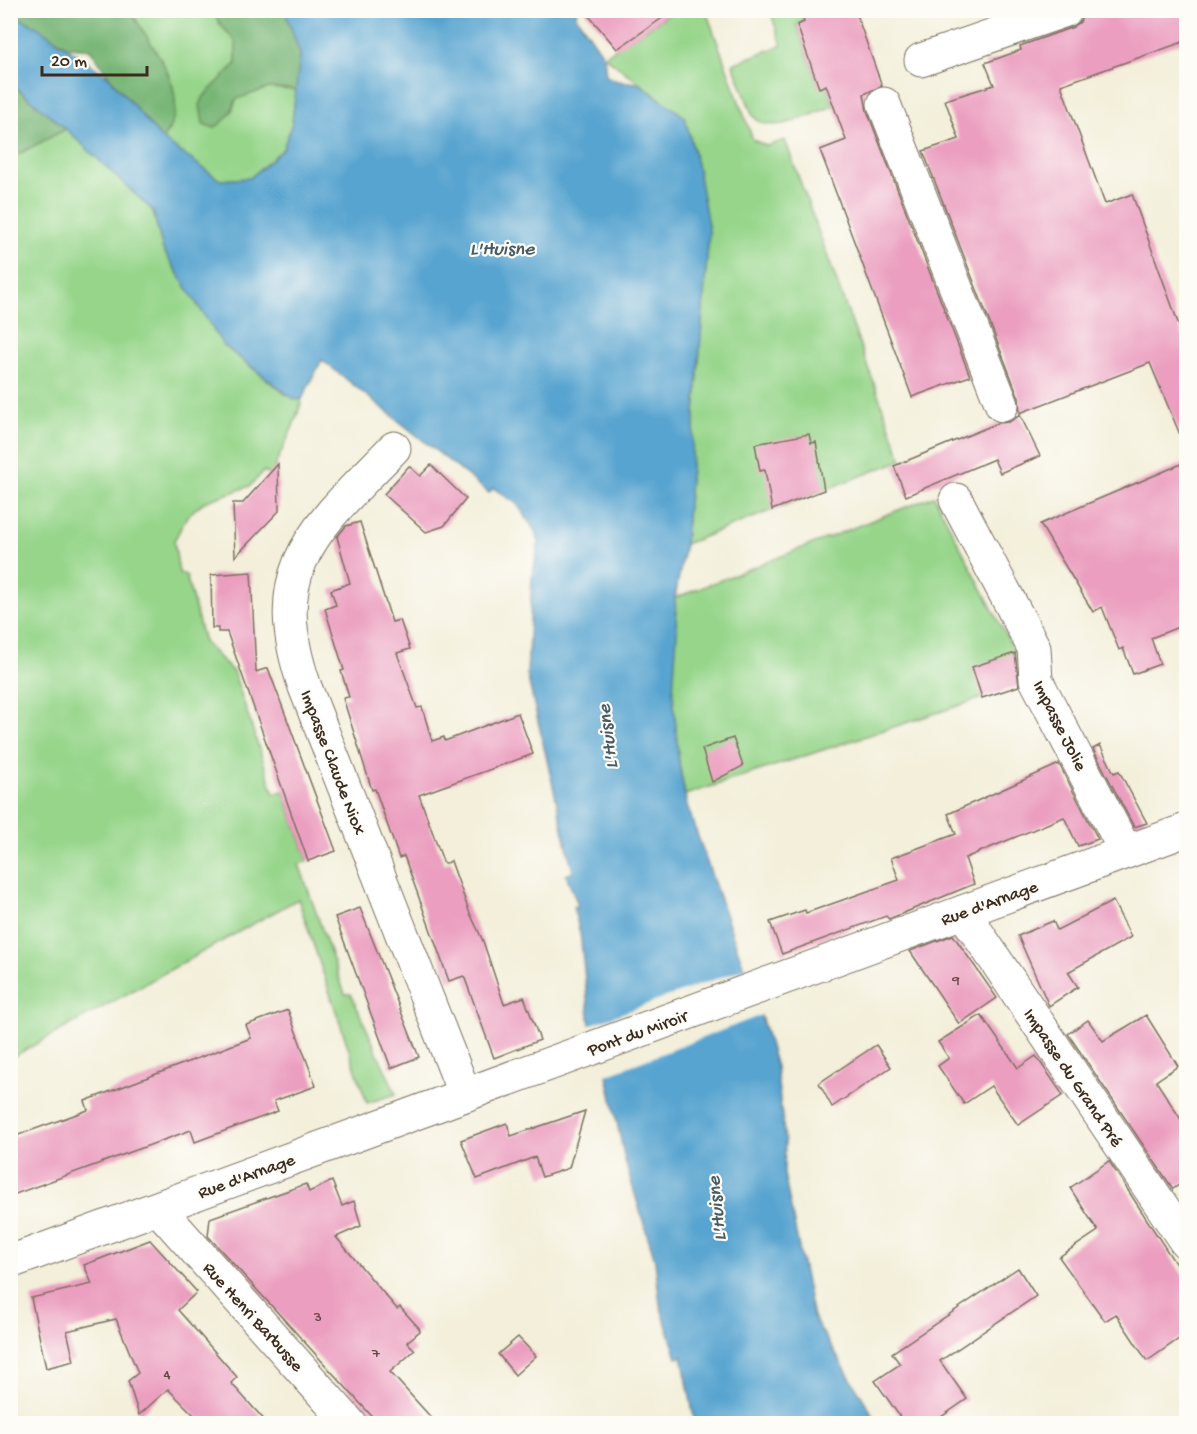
<svg xmlns="http://www.w3.org/2000/svg" width="1197" height="1434" font-family="'Gochi Hand',sans-serif">
  <style>
    .green { fill: #96d58a; stroke: #688054; stroke-width: 1.5 }
    .forest { fill: #78b676; stroke: #5a704a; stroke-width: 1.5 }
    .water { fill: #58a4d0; stroke: #4a6777; stroke-width: 1.5 }
    .pier { fill: #f3efda }
    .building { fill: #eb9ebf }
    .lines { fill: none; stroke-linecap: round; stroke-linejoin: round }
    .minor-casing { stroke: #7b6f60; stroke-width: 35 }
    .minor { stroke: #fff; stroke-width: 33 }
    .labels { text-anchor: middle; stroke-width: 4.5; stroke-linejoin: round; paint-order: stroke }
    .number-label { font-size: 15px; fill: #674746 }
    .street-label { font-size: 18px; fill: #3b2a1e; stroke: #fdfcf7 }
    .water-label { font-size: 20px; font-style: italic; fill: #475b65; stroke: #fdfcf7 }
  </style>
  <rect width="100%" height="100%" fill="#fdfcf7"/>
  <filter id="ink" filterUnits="userSpaceOnUse"><feTurbulence type="fractalNoise" baseFrequency=".0167" numOctaves="2"/><feDisplacementMap in="SourceGraphic" scale="12" xChannelSelector="R" yChannelSelector="G"/><feConvolveMatrix kernelMatrix="1 2 1 2 8 2 1 2 1" color-interpolation-filters="sRGB"/></filter>
  <filter id="wash" filterUnits="userSpaceOnUse"><feTurbulence type="fractalNoise" baseFrequency=".008" numOctaves="4" result="noise"/><feDisplacementMap in="SourceGraphic" scale="24" xChannelSelector="R" yChannelSelector="G"/><feGaussianBlur stdDeviation="1.35" result="paint"/><feColorMatrix in="noise" values="0 0 0 0 0 0 0 0 0 0 0 0 0 0 0 0 0 1.4 0 .05"/><feComposite in="paint" operator="in"/></filter>
  <g filter="url(#wash)">
    <rect width="100%" height="100%" fill="#f3efda"/>
    <g class="green">
      <path d="M131,11h82l7,13 17,18 -1,22 -12,12 8,35 4,-12 33,-11 27,2 -4,33 -9,26 -33,29 -30,2 -58,-41 7,-9z"/>
      <path d="M674,11h32l47,129 14,6 18,-6 117,320 -217,84 24,-313 -25,-114 -80,-61z"/>
      <path d="M770,11h30l4,11 -7,3 22,62 7,-2 8,21c-22,7 -63,32 -81,10l-20,-52 49,-19z"/>
      <path d="M10,83l56,46 87,82 10,39 60,95 62,49 17,5c-6,27 -21,50 -31,77l-7,-5 -14,15 -46,16 -17,14 -13,25 5,32 7,2 18,67 30,31 40,121 9,-3 25,70 -9,3 46,130h6l45,100 -29,9 -69,-204 -287,159z"/>
      <path d="M934,496l81,157 -33,45 -297,97c-8,-39 -13,-81 -13,-121 1,-26 5,-50 3,-76z"/>
    </g>
    <g class="forest">
      <path d="M10,11h121c21,38 67,85 31,128l-53,-62 -19,-28 -22,-2z"/>
      <path d="M213,11h72l15,43 -4,36 -27,-2 -33,11c-4,14 -10,22 -22,29l-11,-4 -3,-19 4,-9 32,-32v-22l-16,-18z"/>
      <path d="M10,83l56,46 -55,29h-1z"/>
    </g>
    <path class="water" d="M285,11h292l-1,5 28,40 2,20 11,5 21,2 47,34 12,47 12,67 -24,313 -10,54 2,35 -4,59 6,72 8,41 75,214 14,48 9,74 -1,33 29,143 65,106h-183l-13,-67 -5,2 -17,-53 -5,-45 -29,-95 -19,-90 -17,-50 -10,-92 -7,-26 5,-2 -12,-30 7,-3 -46,-198 5,-96 7,-36 -5,-13 -17,-25 -24,-16 -4,5 -167,-133 -20,39 -7,1 -72,-55 -60,-95 -10,-39 -87,-82 -55,-46 -1,-70 27,14 72,50 53,62 58,41 30,-2 33,-29 9,-26 8,-69z"/>
    <path class="pier" d="M746,968l18,46 -160,62 -17,-50z"/>
    <g id="blocks">
      <g class="building">
        <path d="M584,10h90l-57,39z"/>
        <path d="M800,10h55l27,76 -18,8 3,17 103,265 -58,21 -92,-247 26,-10 -20,-55 -7,3 -22,-63 7,-3z"/>
        <path d="M1084,10h102v31l-125,44 44,119 27,-10 54,151v104l-36,-86 -130,50 -1,-15 -96,-247 36,-12 -14,-39 49,-15 -9,-22 36,-13 -1,-4 53,-19 7,-5z"/>
        <path d="M1020,415l20,41 -40,17 -6,-14 -88,37 -12,-30 104,-43 11,-1z"/>
        <path d="M809,434l2,9 5,-1 8,48 -52,20 -7,-40 -5,1 -5,-27z"/>
        <path d="M1186,462v162l-35,14 9,26 -27,10 -10,-26 -4,2 -17,-43 -9,5 -53,-88z"/>
        <path d="M278,464l1,47 -44,46 -2,-54h10z"/>
        <path d="M431,465l35,34 -22,27 -18,6 -42,-38 25,-28 11,10z"/>
        <path d="M360,522l32,100 8,-2 10,29 -13,4 20,55 5,-1 10,34 12,-4 1,4 73,-28 15,41 -114,41 25,69 7,-3 18,50 14,30 21,63 20,-7 16,43 -46,18 -30,-82 -15,5 -45,-125 -5,2 -24,-69 -3,1 -29,-92 6,-1 -8,-26 3,-1 -19,-61 11,-4 -5,-15 19,-7 -13,-46 9,-11z"/>
        <path d="M251,572l5,100 12,-4 68,183 -28,10 -81,-229h-9v-4h-6l-1,-53z"/>
        <path d="M1015,653l4,33 -37,12 -10,-31z"/>
        <path d="M733,738l10,28 -31,16 -10,-33z"/>
        <path d="M1100,745l14,28 5,-2 28,52 -13,4 -41,-78z"/>
        <path d="M1059,764l39,75 -20,7 -14,-29 -99,41 9,26 -85,35 -3,-3 -104,38 -12,-32 35,-12 1,3 93,-33 -8,-22 65,-24 -8,-20z"/>
        <path d="M1113,901l18,36 -63,35 10,15 -29,19 -31,-70 35,-15 4,9z"/>
        <path d="M360,908l59,149 -28,11 -56,-151z"/>
        <path d="M953,935l44,63 -38,26 -49,-73z"/>
        <path d="M288,1010l28,76 -42,15 4,10 -83,31 -4,-12 -181,66v-58l78,-28 -3,-9 166,-63 -5,-13z"/>
        <path d="M981,1015l37,53 18,-12 27,39 -45,30 -27,-39 -27,18 -26,-38 11,-8 -11,-16z"/>
        <path d="M1146,1015l32,51 -22,15 30,46v53l-13,9 -105,-155 20,-14 15,21z"/>
        <path d="M876,1045l15,22 -59,40 -13,-24z"/>
        <path d="M585,1111l-16,57 -27,9 -7,-20 -58,22 -16,-39 46,-17 4,13z"/>
        <path d="M1109,1161l77,119v54l-39,27 -31,-47 -11,7 -46,-64 39,-26 -28,-43z"/>
        <path d="M332,1181l10,25 12,-5 7,25 -25,11 61,72 3,-2 19,21 1,3 -13,11 8,8 -25,22 47,52h-58l-171,-188 2,-18 96,-34 3,8z"/>
        <path d="M150,1240l47,52 -19,18 59,67 -6,6 37,41h-65l-35,-35 -29,26 -11,-34 10,-8 -22,-54 -49,12 7,30 -28,7 -15,-70 61,-14 -8,-19z"/>
        <path d="M1018,1268l18,28 -96,65 27,38 -36,25h-26l-30,-43 25,-17 -8,-11z"/>
        <path d="M518,1337l18,19 -21,19 -17,-21z"/>
      </g>
    </g>
  </g>
  <g filter="url(#ink)">
    <use href="#blocks" fill-opacity="0" stroke="#7b6f60" stroke-width="1.5"/>
    <g class="lines">
      <defs>
        <g id="minor">
          <path d="M921,60l145,-50"/>
          <path d="M884,104l118,301"/>
          <path d="M394,448c-78,81 -131,118 -89,239l160,408"/>
          <path d="M956,500l78,148 2,32 90,172"/>
          <path d="M963,912l223,330"/>
          <path d="M158,1208l192,216"/>
          <path d="M10,1262l1176,-432"/>
        </g>
      </defs>
      <use href="#minor" class="minor-casing"/>
      <use href="#minor" class="minor"/>
    </g>
  </g>
  <g class="labels">
    <g class="number-label">
      <text x="956" y="984">9</text>
      <text x="318" y="1321">3</text>
      <text x="376" y="1357">7</text>
      <text x="167" y="1378">4</text>
    </g>
    <g class="street-label">
      <text transform="translate(1061 725) rotate(63)" y="6">Impasse Jolie</text>
      <text transform="translate(334 762) rotate(69)" y="6">Impasse Claude Niox</text>
      <text transform="translate(989 902) rotate(-20)" y="6">Rue d'Arnage</text>
      <text transform="translate(637 1032) rotate(-20)" y="6">Pont du Miroir</text>
      <text transform="translate(1074 1077) rotate(56)" y="6">Impasse du Grand Pré</text>
      <text transform="translate(246 1175) rotate(-20)" y="6">Rue d'Arnage</text>
      <text transform="translate(254 1316) rotate(48)" y="6">Rue Henri Barbusse</text>
    </g>
    <g class="water-label">
      <text x="502" y="254">L'Huisne</text>
      <text transform="translate(606 737) rotate(-97)" y="7">L'Huisne</text>
      <text transform="translate(715 1209) rotate(-96)" y="7">L'Huisne</text>
    </g>
  </g>
  <rect width="1197" height="1434" fill="none" stroke="#fdfcf7" stroke-width="36"/>
  <path d="M42 66v9h105v-9" fill="none" stroke="#3b2a1e" stroke-width="3"/>
  <text x="51" y="66" font-size="18" fill="#3b2a1e" stroke="#fdfcf7" stroke-width="4.5" paint-order="stroke">20 m</text>
</svg>
